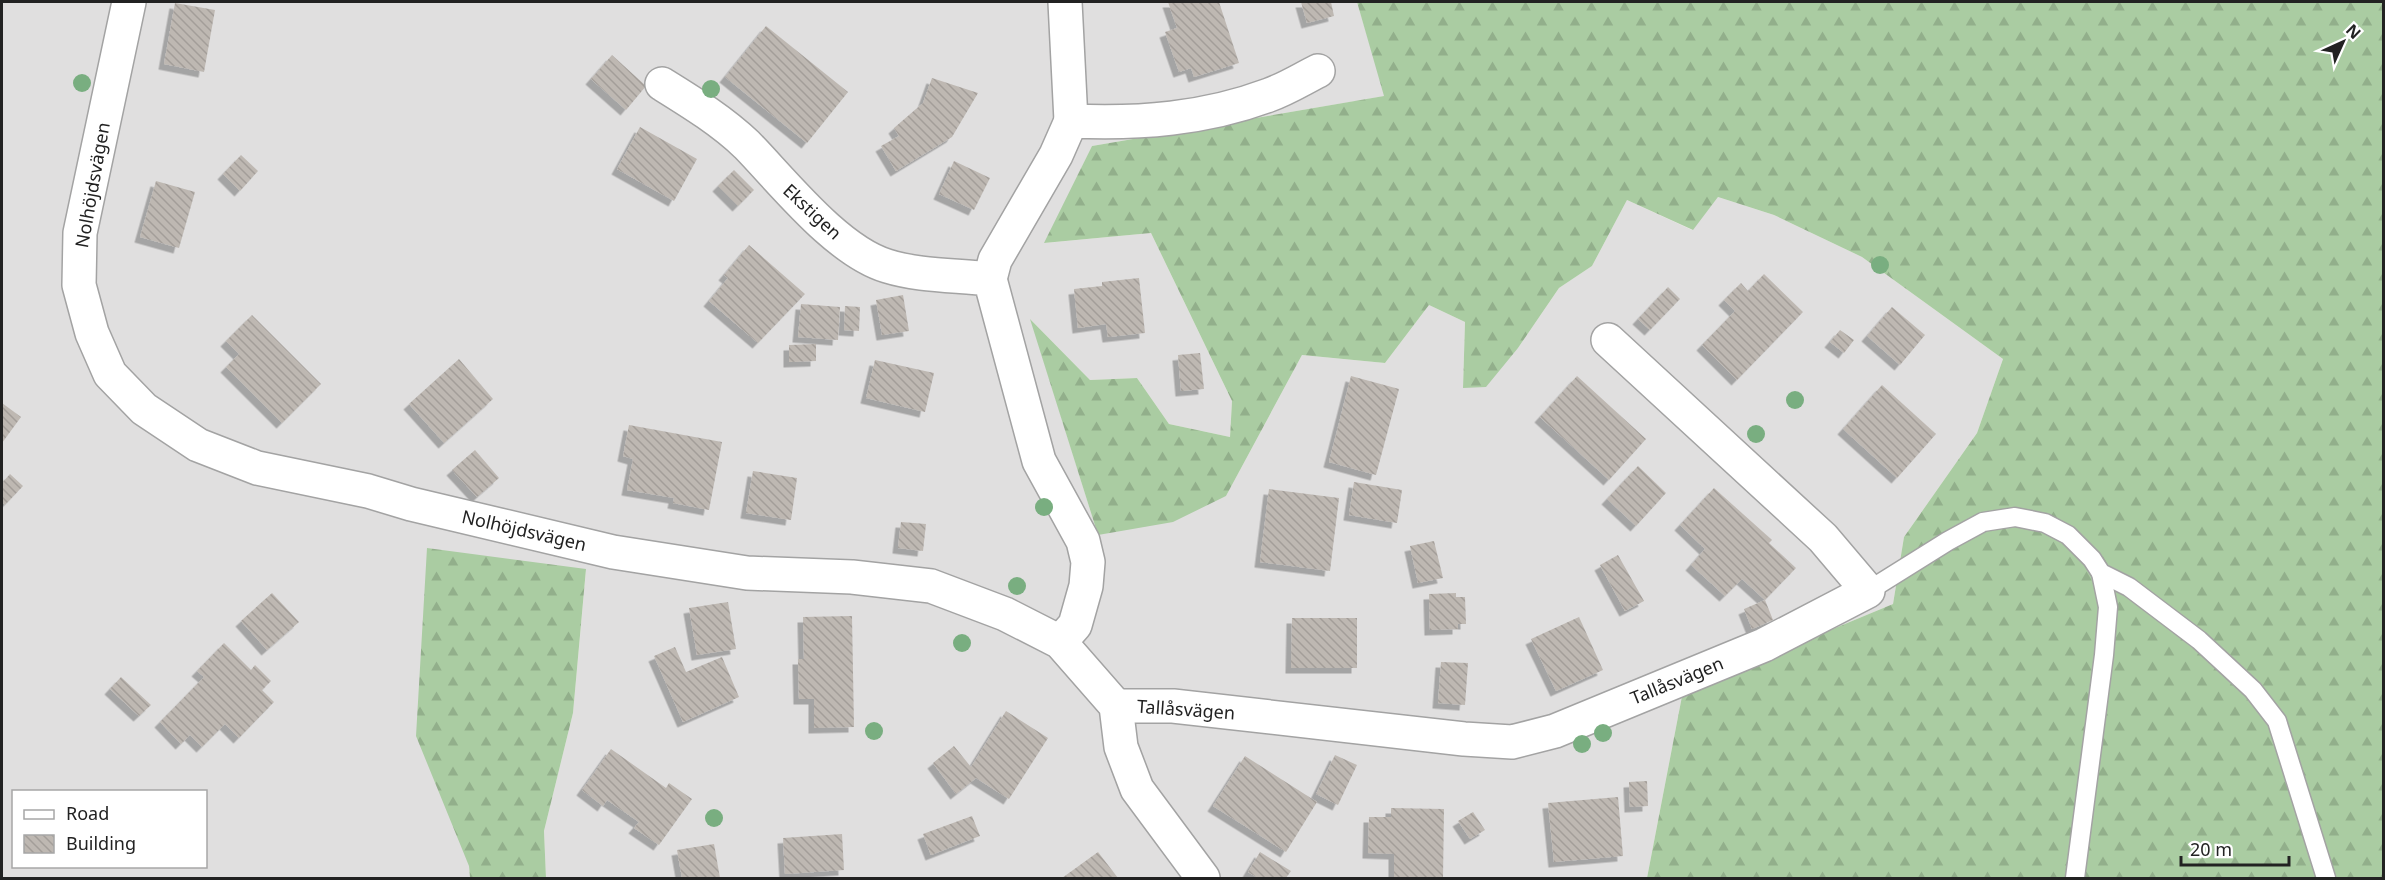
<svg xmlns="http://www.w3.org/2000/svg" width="2385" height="880" font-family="'Noto Sans',sans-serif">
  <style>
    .residential { fill: #e0dfdf; fill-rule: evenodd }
    .forest { fill: url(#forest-firs) }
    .building { fill: url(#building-back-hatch); filter: url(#shadow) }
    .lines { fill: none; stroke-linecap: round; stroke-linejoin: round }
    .service-casing { stroke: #a3a3a3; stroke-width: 21 }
    .minor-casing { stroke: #a3a3a3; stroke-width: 36 }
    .service { stroke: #fff; stroke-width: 18 }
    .minor { stroke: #fff; stroke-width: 33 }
    .tree { fill: #79ae80 }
    .labels { text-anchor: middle; stroke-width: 4.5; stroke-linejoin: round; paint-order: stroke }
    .street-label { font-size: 18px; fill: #222; stroke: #fff }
  </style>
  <defs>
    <pattern id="forest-firs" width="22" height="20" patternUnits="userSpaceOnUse" patternTransform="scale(1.5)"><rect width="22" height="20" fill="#aacca2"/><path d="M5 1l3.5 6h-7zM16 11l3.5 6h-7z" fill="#92af8b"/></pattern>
    <pattern id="building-back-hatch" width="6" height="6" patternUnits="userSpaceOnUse" patternTransform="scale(1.5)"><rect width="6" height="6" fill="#beb8b2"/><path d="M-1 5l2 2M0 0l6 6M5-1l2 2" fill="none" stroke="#a39e99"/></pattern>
    <filter id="shadow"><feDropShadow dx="-5.5" dy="5.5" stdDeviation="0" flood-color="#0004"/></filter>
  </defs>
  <rect width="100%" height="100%" fill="#f1efea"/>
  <path class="residential" d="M2,2h1355l28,94 -293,50 -47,97 106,-10 81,168 -2,36 -61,-13 -32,-46 -47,2 -59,-60 67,215 128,-39 76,-141 83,8 44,-58 36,17 -2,65 55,-39 41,-60 33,-22 35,-66 65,30 26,-33 56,18 88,42 141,102 -26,74 -73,104 -11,67 -210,87 -36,187h-1101l-2,-47 29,-118 13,-143 -117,296 1,12h-468zM14,792h192v74h-192z"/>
  <g class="forest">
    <path d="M1357,2h1026v876h-736l36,-187 210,-87 11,-67 73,-104 26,-74 -141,-102 -88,-42 -56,-18 -25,33 -66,-30 -35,66 -33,22 -41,60 -32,39 -23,1 2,-66 -36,-17 -44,58 -83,-8 -76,141 -53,26 -75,13 -68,-216 60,61 47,-2 32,46 61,13 2,-36 -81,-168 -107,10 48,-97 292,-50z"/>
    <path d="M427,548l159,21 -13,144 -29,118 2,47h-76l-1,-12 -53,-130z"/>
  </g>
  <g class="building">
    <path d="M1168,2h51l20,61 -45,14 -3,-9 -12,4 -14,-40 12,-4z"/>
    <path d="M1301,2h30l3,14 -27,7z"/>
    <path d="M175,3l40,7 -11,62 -40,-8z"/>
    <path d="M766,26l82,66 -41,51 -82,-66z"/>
    <path d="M612,55l34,31 -20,24 -35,-31z"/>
    <path d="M932,78l46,15 -26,44 -56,34 -15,-25 18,-10 -5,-8 29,-25z"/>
    <path d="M640,127l57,32 -23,42 -57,-32z"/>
    <path d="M241,155l17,16 -18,20 -17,-17z"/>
    <path d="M954,161l36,17 -16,32 -35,-16z"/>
    <path d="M734,170l20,20 -16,16 -20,-20z"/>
    <path d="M156,181l39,11 -16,56 -39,-11z"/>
    <path d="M749,245l56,49 -47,49 -49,-42 19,-23 -4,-3z"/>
    <path d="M1764,274l39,38 -66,68 -35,-35 33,-34 -11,-11 17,-17 7,8z"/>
    <path d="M1139,278l6,55 -37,4 -2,-13 -28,4 -4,-39 28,-3v-4z"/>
    <path d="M1668,287l12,12 -30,31 -12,-11z"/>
    <path d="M903,295l6,36 -27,4 -6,-35z"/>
    <path d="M801,304l39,3 -2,33 -40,-3z"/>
    <path d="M845,306l15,1 -1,24 -15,-1z"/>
    <path d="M1892,307l33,28 -25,30 -33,-29z"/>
    <path d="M252,315l69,69 -39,39 -56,-56 13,-13 -13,-13z"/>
    <path d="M1840,330l14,10 -10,13 -14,-11z"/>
    <path d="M816,344v17l-27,1v-17z"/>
    <path d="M1200,353l4,36 -23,2 -3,-36z"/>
    <path d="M459,359l34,40 -49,44 -35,-39z"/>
    <path d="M875,360l59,13 -9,39 -59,-14z"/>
    <path d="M1351,376l48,13 -23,86 -47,-13z"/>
    <path d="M1577,376l69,63 -37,41 -69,-63z"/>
    <path d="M1882,385l54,49 -39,44 -54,-49z"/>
    <path d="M2,403l19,14 -19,26z"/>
    <path d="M629,425l93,17 -13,68 -36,-7 1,-5 -47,-8 6,-31 -10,-3z"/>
    <path d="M475,450l24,28 -22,19 -25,-27z"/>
    <path d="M1638,466l28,27 -30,33 -29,-27z"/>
    <path d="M753,471l44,7 -6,42 -45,-7z"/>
    <path d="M10,474l13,12 -18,19 -3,-3v-19z"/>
    <path d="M1354,482l48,8 -5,33 -48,-8z"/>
    <path d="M1714,488l58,52 -3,3 27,25 -31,32 8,20 -21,9 -8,-20 21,-9 -23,-21 -17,17 -34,-31 14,-16 -25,-24z"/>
    <path d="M1269,489l70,9 -9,73 -70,-9z"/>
    <path d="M901,522l25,2 -3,27 -25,-3z"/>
    <path d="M1434,541l9,37 -25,5 -8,-37z"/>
    <path d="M1618,555l26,46 -19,10 -25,-46z"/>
    <path d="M272,593l27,29 -32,28 -26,-29z"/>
    <path d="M1456,593v4h9l1,27h-8v5l-28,1 -1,-36z"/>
    <path d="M728,602l8,47 -39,6 -8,-47z"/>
    <path d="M852,616l2,111 -40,1v-29h-15l-1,-40h6l-1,-42z"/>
    <path d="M1579,617l24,53 -47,21 -25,-52z"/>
    <path d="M1292,618h65v50h-66z"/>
    <path d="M224,643l27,27 4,-5 16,16 -9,9 12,12 -35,36 -14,-14 -23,23 -12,-12 -9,9 -21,-22 44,-45 -7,-6z"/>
    <path d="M675,647l11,25 36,-15 17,40 -56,25 -29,-66z"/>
    <path d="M1441,662l27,1 -3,42 -27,-2z"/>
    <path d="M121,677l30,28 -12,11 -29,-27z"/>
    <path d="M1006,711l42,27 -39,61 -33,-21 -20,16 -23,-31 21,-17 17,21z"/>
    <path d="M611,749l55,39 3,-5 23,16 -33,46 -25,-17 5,-6 -32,-22 -4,6 -21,-16z"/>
    <path d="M1335,755l22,10 -19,40 -22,-11z"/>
    <path d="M1245,756l72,46 -31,50 -73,-46z"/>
    <path d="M1647,781l1,25 -18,1 -1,-25z"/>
    <path d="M1618,797l5,59 -69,6 -6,-59z"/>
    <path d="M1391,808l53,1 -1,69h-49v-24l-26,-1 1,-36h22z"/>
    <path d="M1473,812l12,18 -15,9 -12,-18z"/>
    <path d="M972,816l8,20 -49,19 -8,-21z"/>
    <path d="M842,834l2,36 -59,4 -2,-36z"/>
    <path d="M714,844l6,34h-38l-5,-28z"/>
    <path d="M1098,852l20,26h-56z"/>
    <path d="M1260,852l31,19 -5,7h-28l-10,-6z"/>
  </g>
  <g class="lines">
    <defs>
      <g id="service">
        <path d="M1868,591l80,-50 35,-19 32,-5 30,6 23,12 24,24 9,14 28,14 70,53 54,50 24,31 49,157"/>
        <path d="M2075,878l29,-223 4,-48 -7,-34"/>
      </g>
      <g id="minor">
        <path d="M129,2l-49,231 -1,52 13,48 18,41 34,35 54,36 59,23 111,23 43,13 202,48 134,21 105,4 79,9 74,28 55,28 56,64 5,41 16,42 66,89"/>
        <path d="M1065,2l6,119"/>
        <path d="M662,84c29,18 60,37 85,61 36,37 90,106 140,121 32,10 69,9 103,13l49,182 44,80 5,21 -2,24 -11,39 -15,17"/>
        <path d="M990,279l5,-19 61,-105 15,-34c68,3 134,-2 198,-26 17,-6 33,-16 49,-24"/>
        <path d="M1116,706h57l291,33 48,3 43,-11 209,-86 104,-54 -45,-53 -215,-198"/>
      </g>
    </defs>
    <use href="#service" class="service-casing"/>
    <use href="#minor" class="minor-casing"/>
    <use href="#service" class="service"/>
    <use href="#minor" class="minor"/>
  </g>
  <g class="tree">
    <circle cx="82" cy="83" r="9"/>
    <circle cx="711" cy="89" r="9"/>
    <circle cx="1880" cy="265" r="9"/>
    <circle cx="1795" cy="400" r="9"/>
    <circle cx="1756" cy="434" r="9"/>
    <circle cx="1044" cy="507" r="9"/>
    <circle cx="1017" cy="586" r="9"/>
    <circle cx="962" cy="643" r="9"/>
    <circle cx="874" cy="731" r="9"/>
    <circle cx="1603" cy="733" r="9"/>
    <circle cx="1582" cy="744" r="9"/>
    <circle cx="714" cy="818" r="9"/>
  </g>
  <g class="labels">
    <g class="street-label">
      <text transform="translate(93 185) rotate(-80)" y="6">Nolhöjdsvägen</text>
      <text transform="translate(812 212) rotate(43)" y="6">Ekstigen</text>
      <text transform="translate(524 531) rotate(13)" y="6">Nolhöjdsvägen</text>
      <text transform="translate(1677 681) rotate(-22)" y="6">Tallåsvägen</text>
      <text transform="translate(1186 710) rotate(4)" y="6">Tallåsvägen</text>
    </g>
  </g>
  <rect width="2385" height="880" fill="none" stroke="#222222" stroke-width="6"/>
  <rect x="12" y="790" width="195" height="78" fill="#ffffff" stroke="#a7a7a7" stroke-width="1.5"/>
  <rect x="24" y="810" width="30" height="9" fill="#ffffff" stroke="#a7a7a7" stroke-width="1.5"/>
  <text x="66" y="820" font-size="18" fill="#222222">Road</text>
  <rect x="24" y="835" width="30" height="18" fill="url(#building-back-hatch)" stroke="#a7a7a7" stroke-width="1.5"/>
  <text x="66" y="850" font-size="18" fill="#222222">Building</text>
  <g transform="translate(2343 42) rotate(45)" stroke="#ffffff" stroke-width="4.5" paint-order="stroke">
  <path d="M0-4.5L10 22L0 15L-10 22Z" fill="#222222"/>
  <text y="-9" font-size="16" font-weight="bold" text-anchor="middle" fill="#222222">N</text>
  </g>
  <path d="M2181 856v9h108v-9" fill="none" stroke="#222222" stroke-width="3"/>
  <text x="2190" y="856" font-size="18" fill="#222222" stroke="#ffffff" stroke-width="4.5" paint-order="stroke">20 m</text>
</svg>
